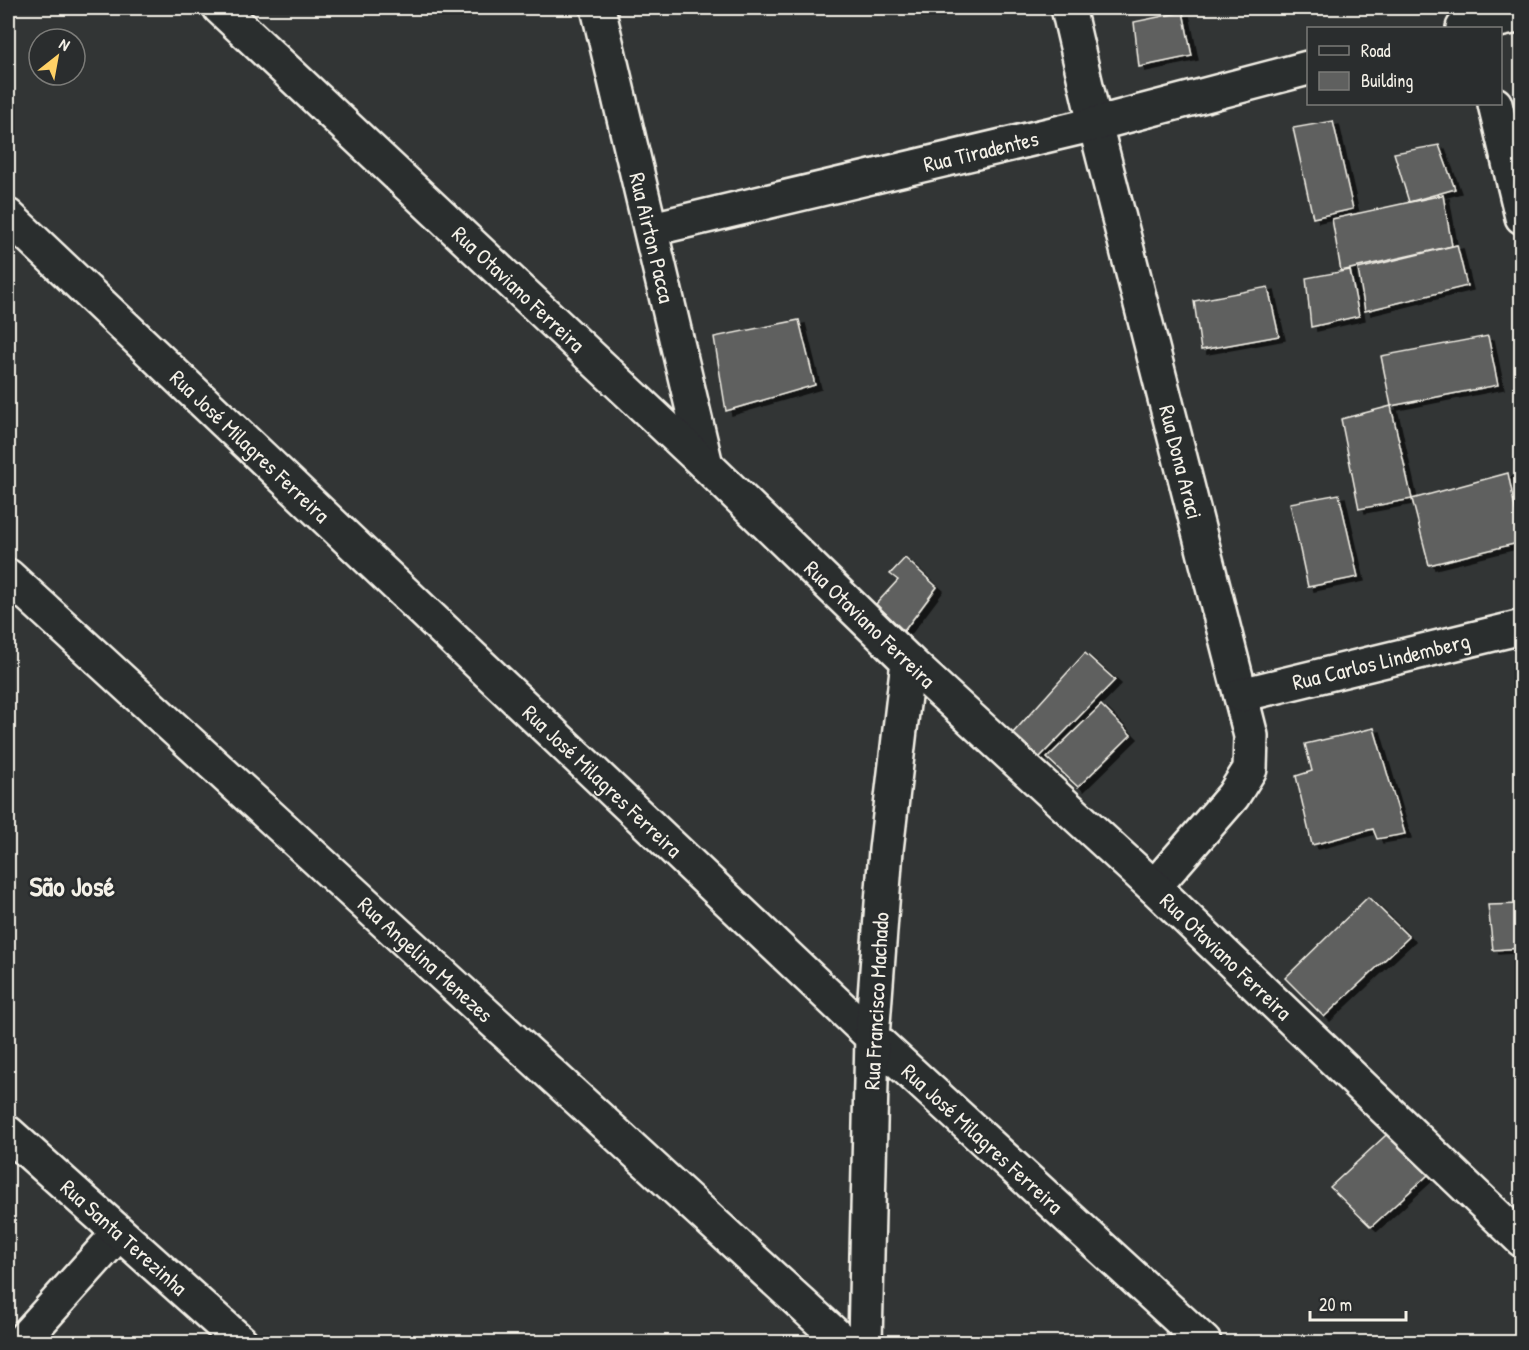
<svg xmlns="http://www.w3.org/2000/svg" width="1529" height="1350" font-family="'Patrick Hand',sans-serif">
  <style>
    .building { fill: #5f605f; stroke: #f4f1e8; stroke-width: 1.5; filter: url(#shadow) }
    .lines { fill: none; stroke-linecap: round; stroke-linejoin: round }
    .minor-casing { stroke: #f4f1e8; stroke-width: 38 }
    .tertiary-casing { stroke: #f4f1e8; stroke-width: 38 }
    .minor { stroke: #2a2d2e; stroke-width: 33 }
    .tertiary { stroke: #2a2d2e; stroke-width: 33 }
    .labels { text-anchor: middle; stroke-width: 5; stroke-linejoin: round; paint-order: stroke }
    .street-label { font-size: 22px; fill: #f4f1e8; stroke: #2a2d2e }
    .district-label { font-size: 28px; font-weight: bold; fill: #f4f1e8; stroke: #2a2d2e }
  </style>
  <defs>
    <filter id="shadow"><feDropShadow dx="6" dy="4" stdDeviation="0" flood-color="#0009"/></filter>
  </defs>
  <rect width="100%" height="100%" fill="#323535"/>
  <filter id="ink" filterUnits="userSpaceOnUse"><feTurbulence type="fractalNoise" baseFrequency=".0167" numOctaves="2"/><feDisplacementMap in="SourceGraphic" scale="12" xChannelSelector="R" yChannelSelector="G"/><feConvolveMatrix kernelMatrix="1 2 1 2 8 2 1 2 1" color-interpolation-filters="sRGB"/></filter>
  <g filter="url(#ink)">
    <g class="building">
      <path d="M1183,12l9,44 -53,11 -5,-45z"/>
      <path d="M1333,121l20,88 -40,9 -20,-90z"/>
      <path d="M1439,145l16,44 -46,13 -15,-49z"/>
      <path d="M1443,195l9,51 -111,25 -9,-52z"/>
      <path d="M1457,245l10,41 -102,25 -7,-42z"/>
      <path d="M1350,270l9,46 -48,11 -5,-49z"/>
      <path d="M1268,287l11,49 -78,14 -7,-49z"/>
      <path d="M799,320l16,65 -89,26 -12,-74z"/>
      <path d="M1488,336l10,49 -107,21 -10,-50z"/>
      <path d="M1391,406l21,93 -53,10 -18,-90z"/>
      <path d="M1508,473l14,69 -93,23 -17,-66z"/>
      <path d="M1339,494l19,83 -50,10 -18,-84z"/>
      <path d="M905,558l32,29 -33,44 -28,-27 22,-24 -8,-6z"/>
      <path d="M1085,653l30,27 -76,78 -27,-24z"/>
      <path d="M1101,705l30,30 -53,52 -31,-29z"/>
      <path d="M1374,728l31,106 -28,5 -4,-10 -61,16 -16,-69 16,-5 -7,-27z"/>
      <path d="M1368,897l41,40 -85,80 -39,-39z"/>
      <path d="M1522,904v44l-29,2 -5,-45z"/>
      <path d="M1398,1124l42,40 -69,63 -41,-40z"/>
    </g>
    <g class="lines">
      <defs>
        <g id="minor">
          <path id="s1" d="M598,8l108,457"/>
          <path id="s2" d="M1068,8l27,116 156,612 -1,33 -17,27 -79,91"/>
          <path d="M1463,28l59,-13"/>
          <path d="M1495,104l27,113"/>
          <path id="s3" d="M8,216l864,821 332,305"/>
          <path id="s4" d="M652,229l443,-105 213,-56"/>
          <path id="s5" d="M8,576l835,766"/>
          <path id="s6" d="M908,661l246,226 368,353"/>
          <path id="s7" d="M1241,695l281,-68"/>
          <path d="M21,1342l98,-109"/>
        </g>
        <g id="tertiary">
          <path id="s8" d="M220,8l486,457 202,196 -22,189 -14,187 -7,305"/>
          <path id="s9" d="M8,1133l233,209"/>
        </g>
      </defs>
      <use href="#minor" class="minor-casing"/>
      <use href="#tertiary" class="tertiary-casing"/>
      <use href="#minor" class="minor"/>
      <use href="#tertiary" class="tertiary"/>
    </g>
  </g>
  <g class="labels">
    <g class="street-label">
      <text dy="8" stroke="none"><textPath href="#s4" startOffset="338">Rua Tiradentes</textPath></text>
      <text dy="8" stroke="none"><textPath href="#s1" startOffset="236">Rua Airton Pacca</textPath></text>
      <text dy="8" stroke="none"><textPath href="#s8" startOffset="410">Rua Otaviano Ferreira</textPath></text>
      <text dy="8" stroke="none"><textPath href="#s3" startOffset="334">Rua José Milagres Ferreira</textPath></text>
      <text dy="8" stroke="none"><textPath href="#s2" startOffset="468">Rua Dona Araci</textPath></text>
      <text transform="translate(870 624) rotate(44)" y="8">Rua Otaviano Ferreira</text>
      <text dy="8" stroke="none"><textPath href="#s7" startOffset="144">Rua Carlos Lindemberg</textPath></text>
      <text dy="8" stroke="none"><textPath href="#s3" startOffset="820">Rua José Milagres Ferreira</textPath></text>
      <text dy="8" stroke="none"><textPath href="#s6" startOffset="434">Rua Otaviano Ferreira</textPath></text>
      <text dy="8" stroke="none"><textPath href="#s5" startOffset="567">Rua Angelina Menezes</textPath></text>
      <text transform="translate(876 1001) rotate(-87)" y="8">Rua Francisco Machado</text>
      <text dy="8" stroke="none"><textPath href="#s3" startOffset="1342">Rua José Milagres Ferreira</textPath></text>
      <text dy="8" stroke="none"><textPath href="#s9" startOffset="156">Rua Santa Terezinha</textPath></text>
    </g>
    <g class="district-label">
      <text x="72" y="896">São José</text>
    </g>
  </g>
  <rect width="1529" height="1350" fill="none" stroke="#2a2d2e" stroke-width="30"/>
  <rect x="15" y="15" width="1499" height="1320" fill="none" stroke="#f4f1e8" stroke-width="2" filter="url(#ink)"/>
  <rect x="1307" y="27" width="195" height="78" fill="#2a2d2e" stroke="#7b7b78" stroke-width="1.5"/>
  <rect x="1319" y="46" width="30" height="9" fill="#2a2d2e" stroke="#7b7b78" stroke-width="1.5"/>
  <text x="1361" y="57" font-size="18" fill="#f4f1e8">Road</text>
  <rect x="1319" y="72" width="30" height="18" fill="#5f605f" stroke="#7b7b78" stroke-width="1.5"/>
  <text x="1361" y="87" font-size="18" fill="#f4f1e8">Building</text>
  <g transform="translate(57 57) rotate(31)"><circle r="28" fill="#2a2d2e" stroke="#7b7b78" stroke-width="1.5"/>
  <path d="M0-4.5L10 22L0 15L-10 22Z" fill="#ffd166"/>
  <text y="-9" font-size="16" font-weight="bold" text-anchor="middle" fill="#f4f1e8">N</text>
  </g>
  <path d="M1310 1311v9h96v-9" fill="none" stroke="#f4f1e8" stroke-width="3"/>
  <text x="1319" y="1311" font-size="18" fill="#f4f1e8" stroke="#2a2d2e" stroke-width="4.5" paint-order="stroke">20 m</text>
</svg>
